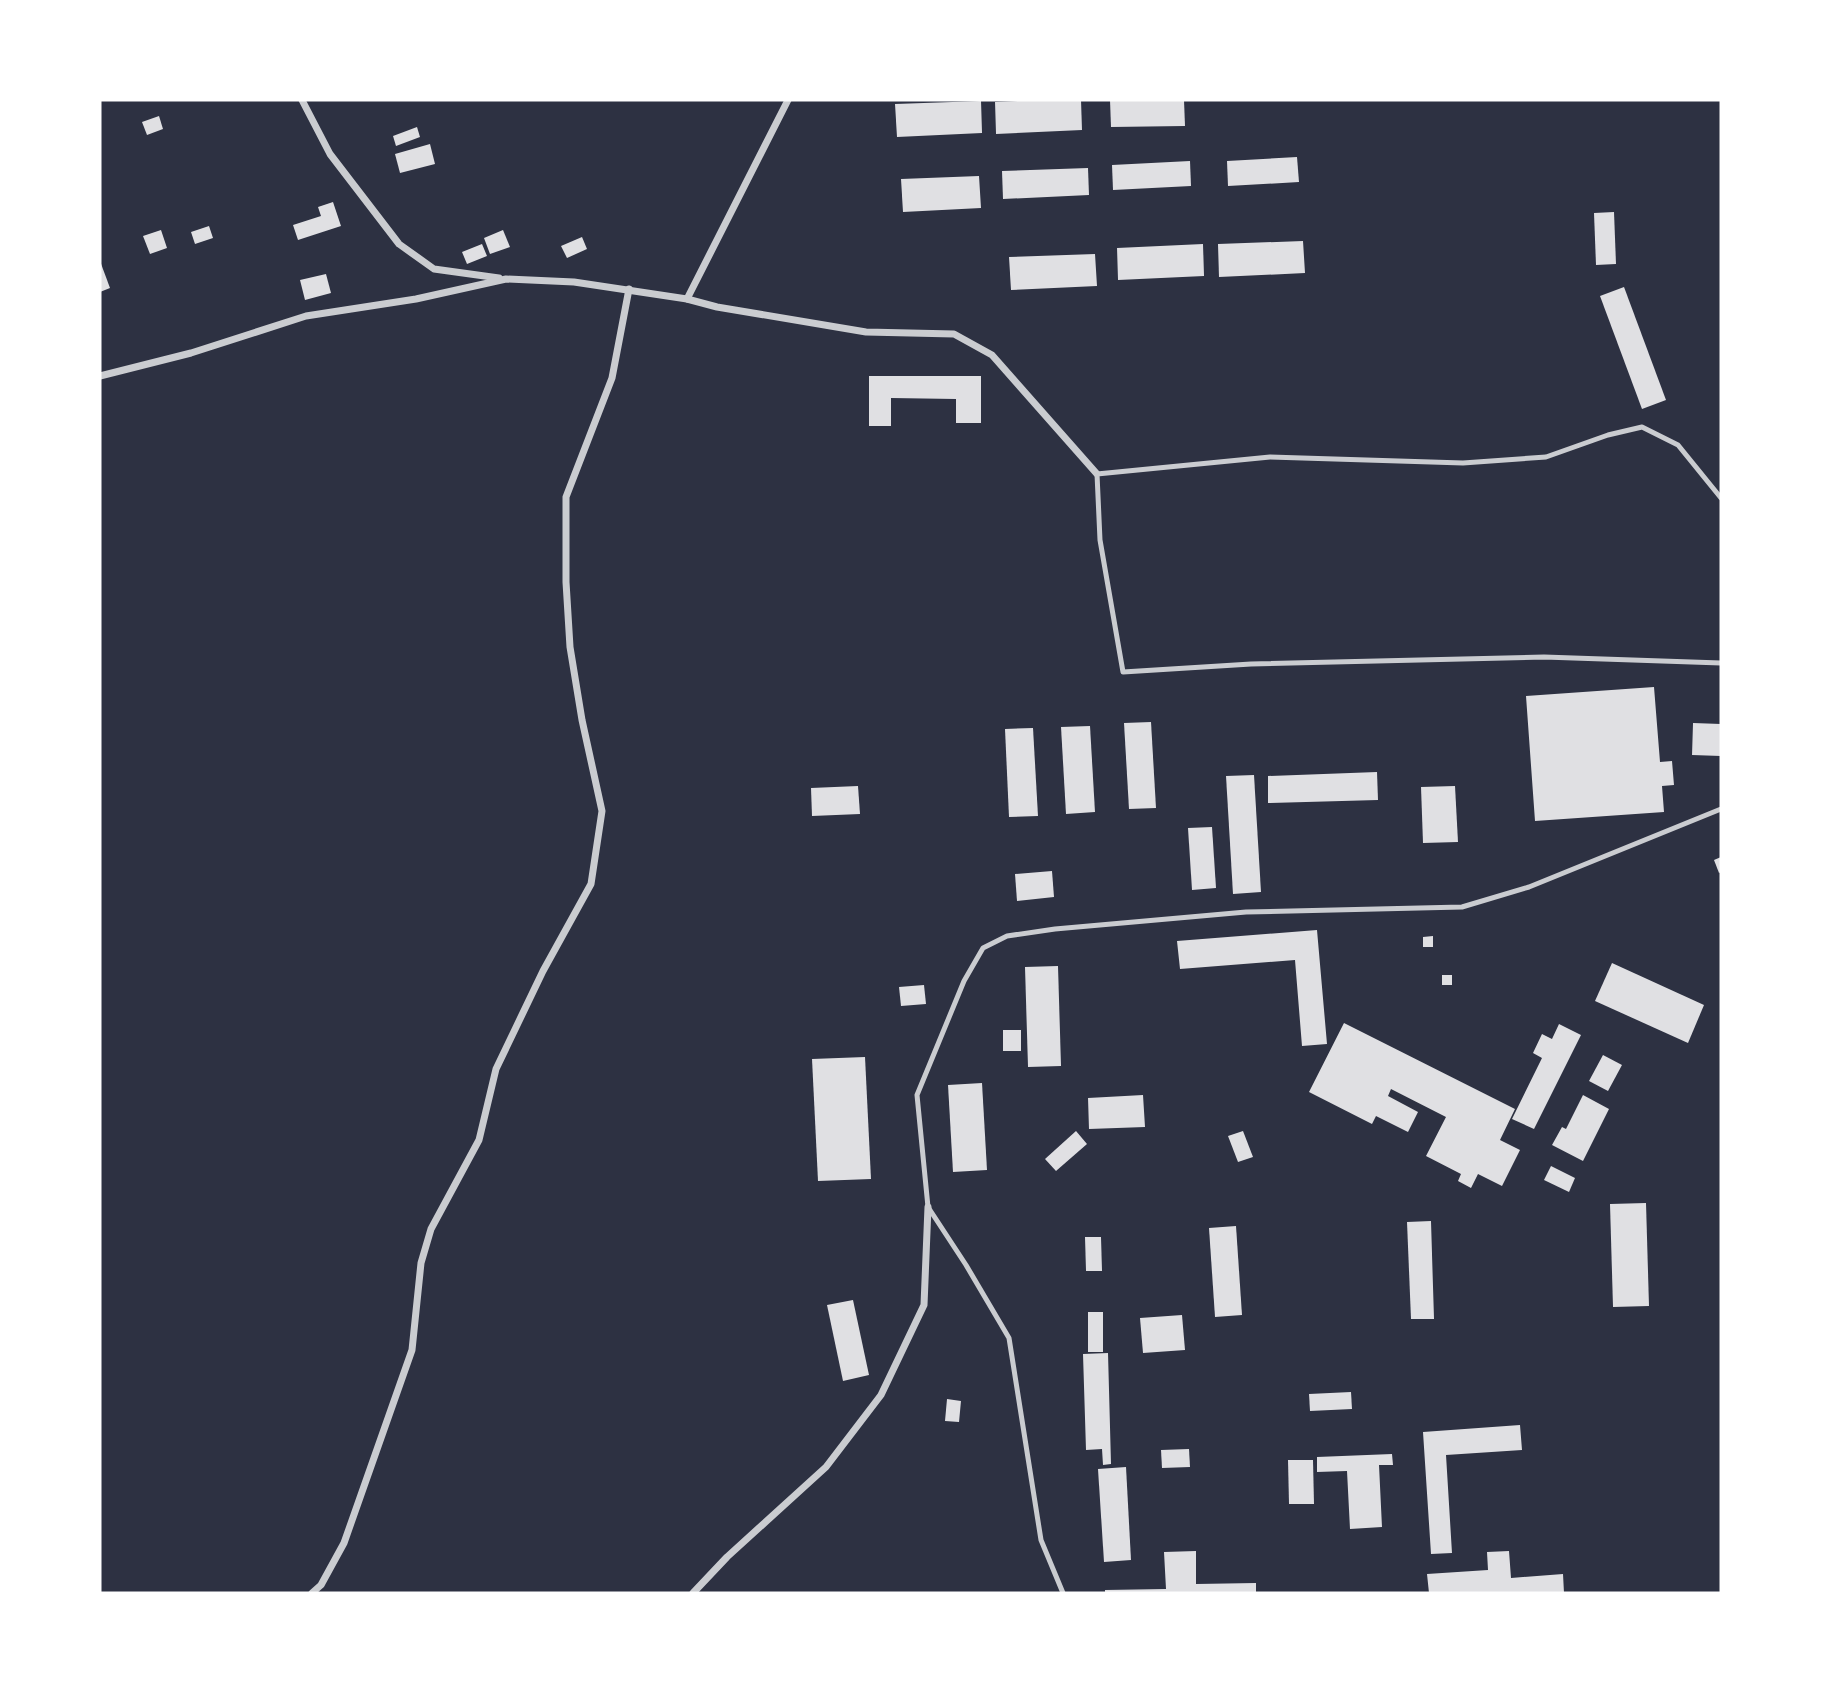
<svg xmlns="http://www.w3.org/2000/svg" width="1821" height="1693" font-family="'DejaVu Sans',sans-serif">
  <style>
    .building { fill: #e0e0e3 }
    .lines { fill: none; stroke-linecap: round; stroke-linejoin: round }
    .service { stroke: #caccd0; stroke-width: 5 }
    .minor { stroke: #caccd0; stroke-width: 7 }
  </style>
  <rect width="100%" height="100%" fill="#2d3142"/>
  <g class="building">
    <path d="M1038,100h43l1,30 -86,4 -1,-32z"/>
    <path d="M1110,100h74l1,26 -74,1z"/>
    <path d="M981,101l1,32 -85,4 -2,-33z"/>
    <path d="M159,116l4,13 -16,6 -5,-13z"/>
    <path d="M417,127l3,10 -24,9 -3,-10z"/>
    <path d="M430,144l5,20 -35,9 -5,-19z"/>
    <path d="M1297,157l2,25 -71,4 -1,-25z"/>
    <path d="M1190,161l1,25 -78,4 -1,-25z"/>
    <path d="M1088,168l1,27 -86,4 -1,-28z"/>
    <path d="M979,176l2,32 -78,4 -2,-33z"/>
    <path d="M333,202l8,24 -43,14 -5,-15 28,-9 -3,-9z"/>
    <path d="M1614,212l2,52 -20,1 -2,-52z"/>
    <path d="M209,226l4,12 -18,6 -4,-12z"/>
    <path d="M161,230l6,18 -17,6 -7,-18z"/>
    <path d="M503,230l7,17 -20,7 -6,-16z"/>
    <path d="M582,237l5,12 -20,9 -6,-12z"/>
    <path d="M1303,241l2,32 -86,4 -1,-33z"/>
    <path d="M482,244l5,12 -20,8 -5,-12z"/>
    <path d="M1203,244l1,32 -86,4 -1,-32z"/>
    <path d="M1095,254l2,32 -86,4 -2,-33z"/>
    <path d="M100,261l10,27 -10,4z"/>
    <path d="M326,274l5,19 -26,7 -5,-20z"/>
    <path d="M1624,287l42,113 -24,9 -42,-113z"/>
    <path d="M869,376h112v47h-25v-24l-65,-1v28h-22z"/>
    <path d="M1654,687l6,75 12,-1 2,24 -12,1 2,26 -129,9 -9,-125z"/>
    <path d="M1151,722l5,86 -27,1 -5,-86z"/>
    <path d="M1693,723l28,1v32l-29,-1z"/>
    <path d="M1090,726l5,86 -29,2 -5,-87z"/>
    <path d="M1033,728l5,88 -29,1 -4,-88z"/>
    <path d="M1377,772l1,28 -110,3v-27z"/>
    <path d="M1254,775l7,117 -28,2 -7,-118z"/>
    <path d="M858,786l2,28 -48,2 -1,-28z"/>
    <path d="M1455,786l3,56 -35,1 -2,-56z"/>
    <path d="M1212,827l4,61 -24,2 -4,-62z"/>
    <path d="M1721,857v15l-2,1 -5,-13z"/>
    <path d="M1052,871l2,26 -37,4 -2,-27z"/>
    <path d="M1317,930l10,114 -25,2 -7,-86 -115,9 -3,-28z"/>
    <path d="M1433,936v11h-10v-10z"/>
    <path d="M1612,963l92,42 -16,38 -93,-42z"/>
    <path d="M1058,966l3,100 -33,1 -3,-100z"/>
    <rect x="1442" y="975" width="10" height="10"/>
    <path d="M924,985l2,19 -25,2 -2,-19z"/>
    <path d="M1344,1023l171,86 -15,31 20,10 -18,36 -24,-12 -7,14 -13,-7 3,-7 -35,-18 20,-39 -55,-28 -3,7 30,16 -10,20 -32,-16 -4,8 -63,-32z"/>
    <path d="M1559,1024l22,11 -47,94 -22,-10 30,-61 -9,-5 9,-19 10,5z"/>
    <rect x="1003" y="1030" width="18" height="21"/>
    <path d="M1603,1055l19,10 -14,26 -19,-10z"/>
    <path d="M865,1057l6,122 -53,2 -6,-122z"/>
    <path d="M982,1083l5,87 -34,2 -5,-87z"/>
    <path d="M1143,1095l2,32 -56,2 -1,-31z"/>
    <path d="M1583,1095l26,14 -26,52 -31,-16 10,-18 4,2z"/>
    <path d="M1076,1131l11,13 -31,27 -11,-12z"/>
    <path d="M1243,1131l10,26 -15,5 -10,-26z"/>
    <path d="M1551,1166l24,12 -6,14 -25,-12z"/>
    <path d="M1646,1203l3,103 -36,1 -3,-103z"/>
    <path d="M1431,1221l3,98h-23l-4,-97z"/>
    <path d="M1236,1226l6,89 -27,2 -6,-89z"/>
    <path d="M1085,1237h16l1,34h-16z"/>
    <path d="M853,1300l16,75 -26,6 -16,-76z"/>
    <rect x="1088" y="1312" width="15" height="40"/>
    <path d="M1182,1315l3,35 -42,3 -3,-35z"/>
    <path d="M1108,1353l3,111 -8,1 -1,-16 -16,1 -3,-96z"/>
    <path d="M1351,1392l1,17 -42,2 -1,-17z"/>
    <path d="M947,1399l14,2 -2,21 -14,-1z"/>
    <path d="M1520,1425l2,25 -76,5 6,98 -21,1 -8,-122z"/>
    <path d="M1189,1449l1,18 -28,1 -1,-18z"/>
    <path d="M1392,1454l1,11h-14l3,62 -32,2 -3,-58 -30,1v-15z"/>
    <path d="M1288,1460h25l1,44h-25z"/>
    <path d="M1126,1467l5,93 -27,2 -6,-93z"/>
    <path d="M1196,1551v33l60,-1v10h-151v-3l61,-1 -2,-37z"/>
    <path d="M1509,1551l2,27 52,-4 1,19h-135l-2,-19 61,-4 -1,-18z"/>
  </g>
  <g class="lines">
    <g class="service">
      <path d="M1721,498l-43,-53 -36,-18 -34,8 -62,22 -83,6 -193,-6 -173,17 3,66 23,132 128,-8 293,-7 177,6"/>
      <path d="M1063,1593l-22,-53 -32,-202 -43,-73 -38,-58 -11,-112 47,-114 19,-33 24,-12 48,-7 191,-17 216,-5 67,-20 192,-78"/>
    </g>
    <g class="minor">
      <path d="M302,100l28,54 69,90 35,25 65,9"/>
      <path d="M687,299l101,-199"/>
      <path d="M100,376l91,-23 115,-37 110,-17 90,-20 68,3 113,17 30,8 149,25 88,2 38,21 105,119"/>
      <path d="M312,1593l9,-8 23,-42 68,-193 9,-87 10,-34 48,-89 17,-71 47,-98 48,-87 11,-73 -20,-91 -12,-73 -4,-65v-85l46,-119 17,-89"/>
      <path d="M693,1593l34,-36 99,-90 55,-72 43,-90 4,-98"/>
    </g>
  </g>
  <rect width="1821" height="1693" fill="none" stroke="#ffffff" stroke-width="203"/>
</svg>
